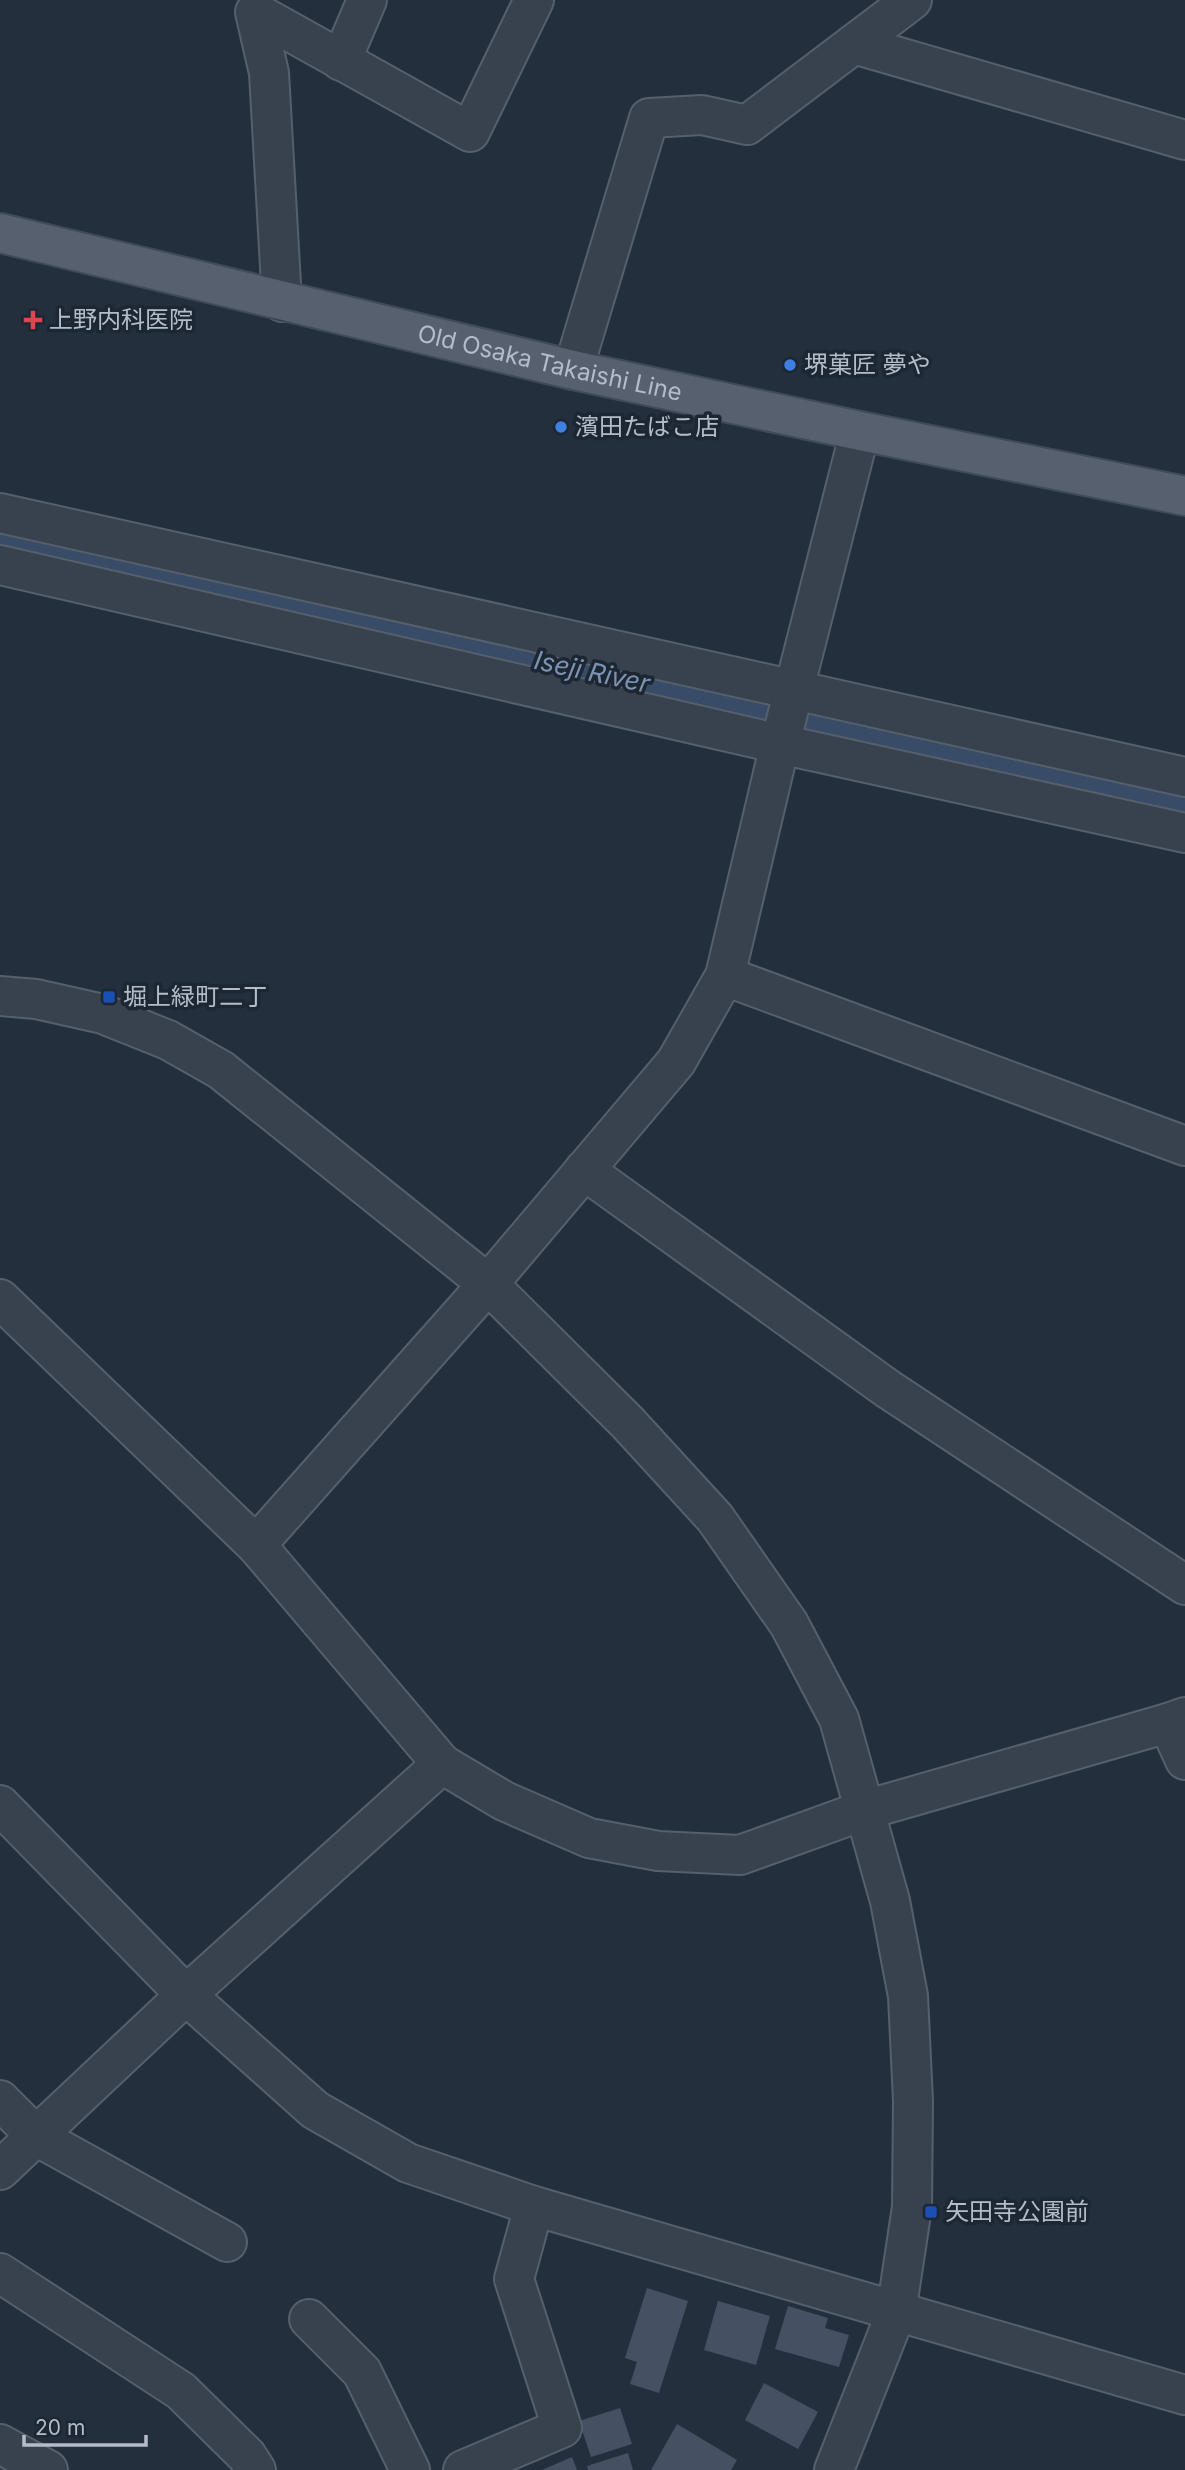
<svg xmlns="http://www.w3.org/2000/svg" width="1185" height="2470" font-family="Inter,'Noto Sans JP',sans-serif">
  <style>
    .lines { fill: none; stroke-linecap: round; stroke-linejoin: round }
    .river { stroke: #394c67; stroke-width: 74 }
    .building { fill: #455162 }
    .minor-casing { stroke: #565f6c; stroke-width: 42 }
    .major-casing { stroke: #414a57; stroke-width: 42 }
    .minor { stroke: #38414e; stroke-width: 38 }
    .major { stroke: #56606e; stroke-width: 38 }
    .health-dot { fill: #e0444e; stroke: #1d2633; stroke-width: 2.5 }
    .shop-dot { fill: #3f7fe0; stroke: #1d2633; stroke-width: 2.5 }
    .transit-dot { fill: #1a4fb4; stroke: #1d2633; stroke-width: 2.5 }
    .labels { text-anchor: middle; stroke-width: 7; stroke-linejoin: round; paint-order: stroke }
    .poi-label { font-size: 24px; fill: #b4bcc9; stroke: #1d2633; text-anchor: start }
    .street-label { font-size: 24px; fill: #b4bcc9; stroke: #1d2633 }
    .water-label { font-size: 26px; font-style: italic; fill: #7c92b1; stroke: #1d2633 }
  </style>
  <rect width="100%" height="100%" fill="#242f3e"/>
  <g class="lines">
    <path class="river" d="M0,541l762,170 423,92"/>
  </g>
  <g class="building">
    <path d="M647,2288l41,13 -29,92 -29,-9 7,-22 -12,-4z"/>
    <path d="M718,2301l52,15 -14,49 -52,-15z"/>
    <path d="M788,2306l40,12 -3,10 24,7 -10,32 -64,-18z"/>
    <path d="M764,2383l54,29 -20,37 -53,-29z"/>
    <path d="M620,2408l12,36 -41,13 -12,-36z"/>
    <path d="M677,2424l60,36 -6,10h-80z"/>
    <path d="M628,2453l5,17h-45l-1,-4z"/>
    <path d="M572,2457l5,13h-35z"/>
  </g>
  <g class="lines">
    <defs>
      <g id="minor">
        <path d="M854,44l331,96"/>
        <path d="M341,61l26,-61"/>
        <path d="M282,302l-13,-229 -14,-61 215,120 64,-132"/>
        <path d="M573,370l76,-252 53,-3 45,10 165,-125"/>
        <path d="M0,513l1185,264"/>
        <path d="M0,565l780,179 405,89"/>
        <path d="M725,976l460,170"/>
        <path d="M0,996l36,3 67,15 65,26 53,30 267,214 140,139 87,95 74,106 50,95 51,182 18,95 5,105 -1,106 -16,106 -62,157"/>
        <path d="M584,1170l304,219 297,196"/>
        <path d="M0,1299l256,246 186,219 62,37 85,37 69,13 82,4 125,-45 303,-87 17,-6"/>
        <path d="M256,1545l232,-261 188,-222 49,-86 55,-232 80,-313"/>
        <path d="M1168,1723l17,37"/>
        <path d="M0,1805l186,190 129,115 93,53 126,43 651,189"/>
        <path d="M0,2100l36,36 191,106"/>
        <path d="M0,2170l186,-175 256,-231"/>
        <path d="M0,2273l181,118 66,65 9,14"/>
        <path d="M309,2319l53,53 48,98"/>
        <path d="M0,2444l48,26"/>
        <path d="M463,2470l99,-42 -48,-149 20,-73"/>
      </g>
      <g id="major">
        <path id="s1" d="M0,233l573,137 287,61 325,65"/>
      </g>
    </defs>
    <use href="#minor" class="minor-casing"/>
    <use href="#major" class="major-casing"/>
    <use href="#minor" class="minor"/>
    <use href="#major" class="major"/>
  </g>
  <path class="health-dot" d="M29.5 309.5h7v7h7v7h-7v7h-7v-7h-7v-7h7z"/>
  <g class="shop-dot">
    <circle cx="790" cy="365" r="7"/>
    <circle cx="561" cy="427" r="7"/>
  </g>
  <g class="transit-dot">
    <rect x="102" y="990" width="14" height="14" rx="3.5"/>
    <rect x="924" y="2205" width="14" height="14" rx="3.5"/>
  </g>
  <g class="labels">
    <g class="poi-label">
      <text x="49" y="328">上野内科医院</text>
      <text x="804" y="373">堺菓匠 夢や</text>
      <text x="575" y="435">濱田たばこ店</text>
      <text x="123" y="1005">堀上緑町二丁</text>
      <text x="945" y="2220">矢田寺公園前</text>
    </g>
    <g class="street-label">
      <text dy="8" stroke="none"><textPath href="#s1" startOffset="565">Old Osaka Takaishi Line</textPath></text>
    </g>
    <g class="water-label">
      <text transform="translate(592 672) rotate(12)" y="9">Iseji River</text>
    </g>
  </g>
  <path d="M24 2435v10h122v-10" fill="none" stroke="#b4bcc9" stroke-width="3.5"/>
  <text x="35" y="2435" font-size="21" fill="#b4bcc9" stroke="#1d2633" stroke-width="5" paint-order="stroke">20 m</text>
</svg>
